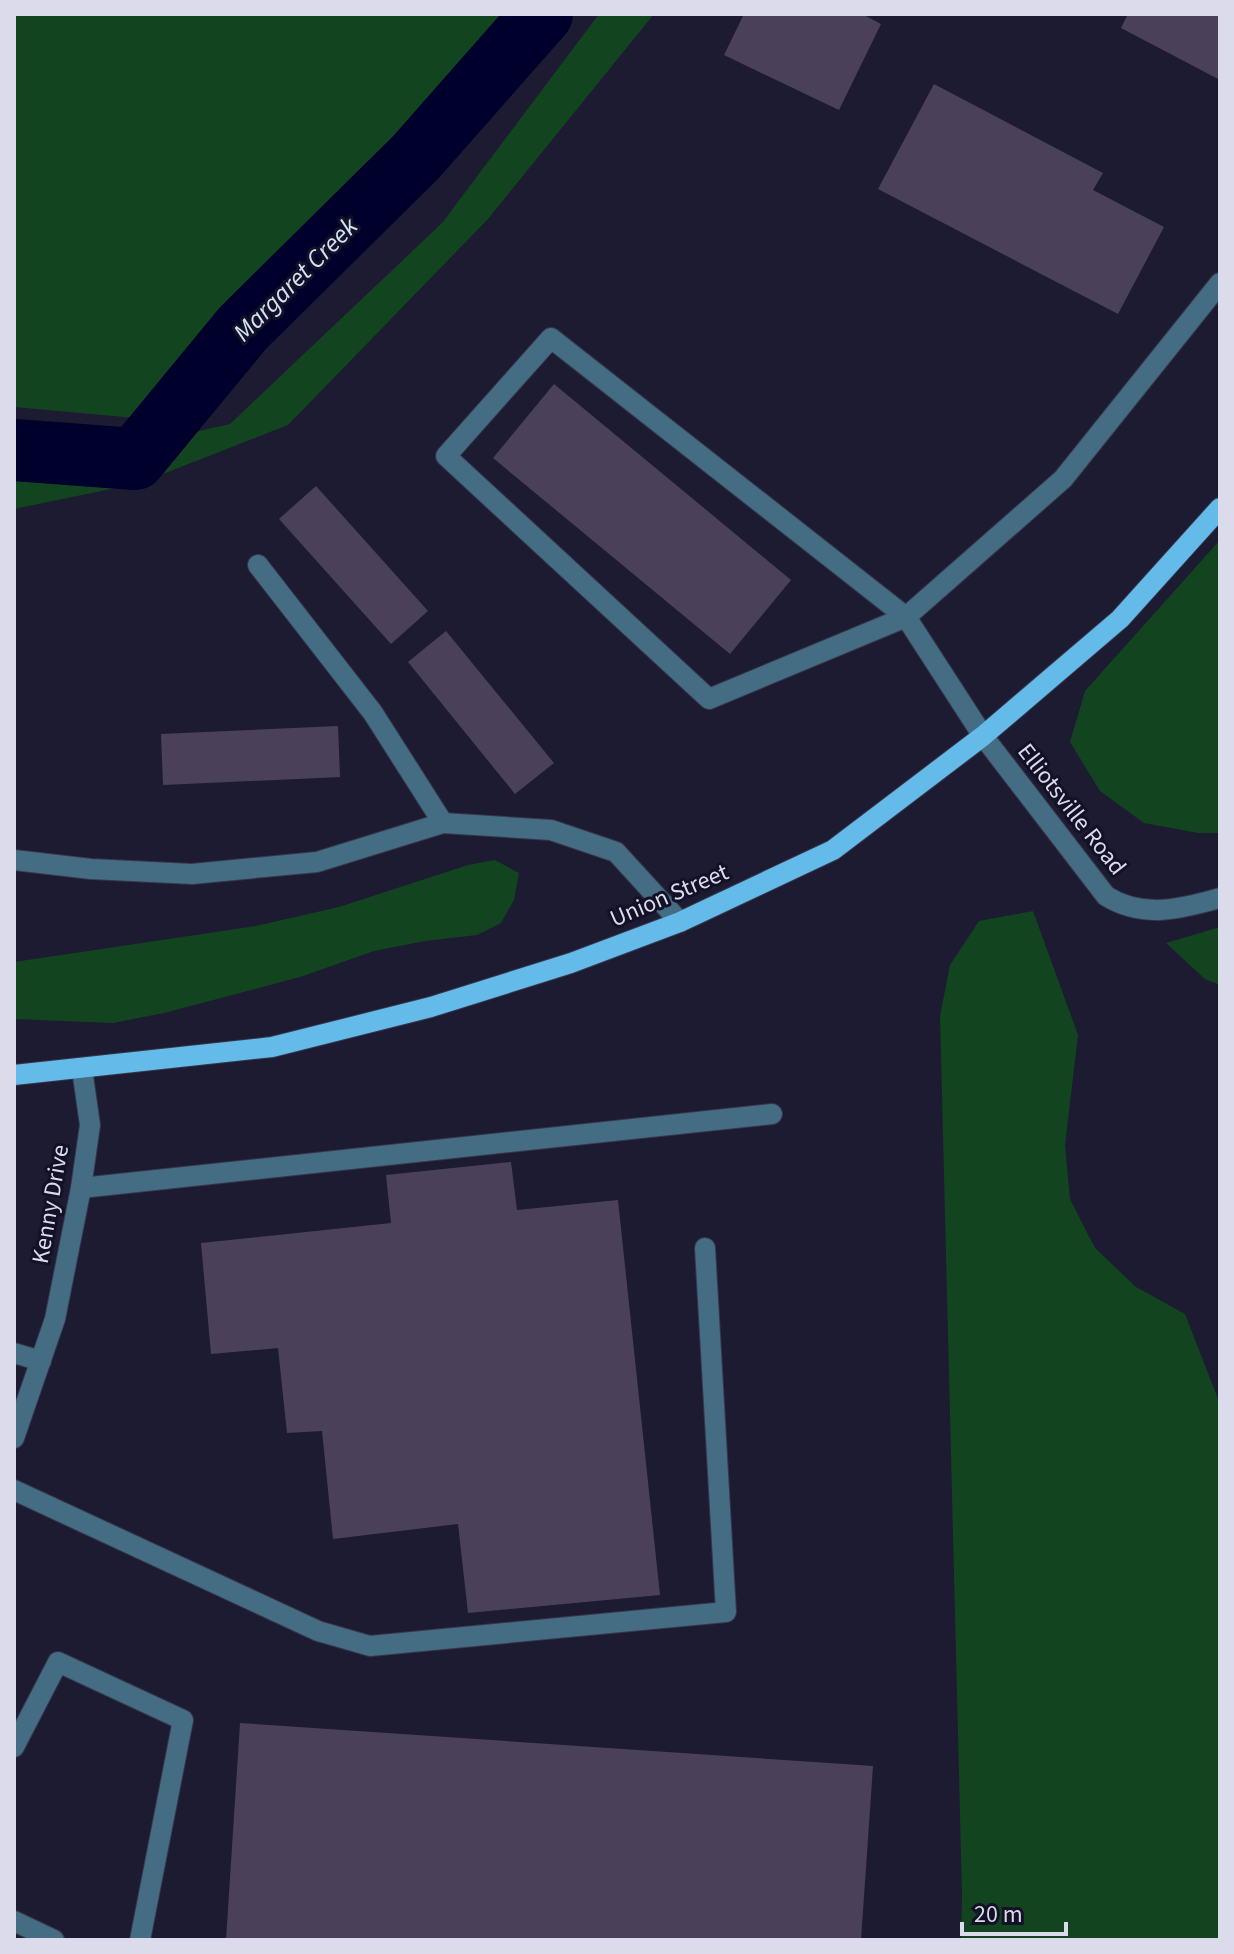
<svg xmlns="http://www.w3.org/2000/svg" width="1234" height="1954" font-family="'Source Sans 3',sans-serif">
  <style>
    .green { fill: #134420 }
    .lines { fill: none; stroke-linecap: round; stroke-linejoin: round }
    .river { stroke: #00002d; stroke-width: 62 }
    .building { fill: #4b4059 }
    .minor-casing { stroke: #37364b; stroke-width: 22 }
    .major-casing { stroke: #37364b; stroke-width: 22 }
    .minor { stroke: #446c82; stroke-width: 20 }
    .major { stroke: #64bae8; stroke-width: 20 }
    .labels { text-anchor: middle; stroke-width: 6; stroke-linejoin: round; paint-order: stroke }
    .street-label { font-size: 24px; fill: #dbdbeb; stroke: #131127 }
    .water-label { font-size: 26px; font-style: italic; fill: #d5e2f6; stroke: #131127 }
  </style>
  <rect width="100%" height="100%" fill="#1c1b31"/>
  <g class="green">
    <path d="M14,14h506l-319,363 -32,44 -155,-14z"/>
    <path d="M599,14h55l-166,205 -200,206 -148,58 -126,26v-69l84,14 132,-30 212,-201z"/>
    <path d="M1220,540v293h-22l-54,-10 -44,-32 -30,-49 15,-51z"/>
    <path d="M495,860l24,13 -5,27 -13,23 -24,12 -52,6 -51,10 -74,26 -136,36 -51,10 -99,-4v-57l242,-36 83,-19 129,-42z"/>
    <path d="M1033,911l45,124 -13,110 5,54 25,49 41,39 49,27 35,90v536h-259l1,-45 -22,-879 10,-51 29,-44z"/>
    <path d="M1220,927v58l-15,-6 -39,-36z"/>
  </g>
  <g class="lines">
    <path class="river" d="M14,450l121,9 108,-131 173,-171 126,-143"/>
  </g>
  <g class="building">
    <path d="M744,14h118l19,10 -42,86 -115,-55z"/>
    <path d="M1128,14h92v66l-99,-52z"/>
    <path d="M934,84l169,89 -10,17 71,37 -46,87 -240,-125z"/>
    <path d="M554,384l237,196 -61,74 -237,-196z"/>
    <path d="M316,486l112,125 -37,33 -112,-125z"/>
    <path d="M446,631l108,132 -39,31 -107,-132z"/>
    <path d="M338,726l2,51 -177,8 -2,-51z"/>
    <path d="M511,1162l6,48 101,-10 42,395 -192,18 -10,-89 -125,15 -11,-108 -35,2 -9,-85 -67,6 -10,-111 190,-20 -5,-48z"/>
    <path d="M240,1723l633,43 -12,174h-635z"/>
  </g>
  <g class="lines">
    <defs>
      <g id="minor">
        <path d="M1220,283l-157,196 -157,138 77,119 123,160c37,23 75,13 114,2"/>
        <path d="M551,338l355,279 -197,82 -263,-243z"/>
        <path d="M258,565l115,148 70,110"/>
        <path d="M14,860l77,9 101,5 125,-12 126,-39 108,7 65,22 64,70"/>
        <path d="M81,1188l691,-74"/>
        <path d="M14,1353l27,8"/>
        <path d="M14,1438l41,-119 26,-131 9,-63 -8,-56"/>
        <path d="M14,1490l304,141 52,15 356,-34 -21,-364"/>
        <path d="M14,1747l44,-85 125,58 -43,220"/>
        <path d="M14,1921l40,19"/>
      </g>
      <path id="major" d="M14,1075l258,-28 159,-40 140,-44 109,-41 153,-72 150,-114 137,-117 100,-111"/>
    </defs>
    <use href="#minor" class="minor-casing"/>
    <use href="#major" class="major-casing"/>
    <use href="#minor" class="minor"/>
    <use href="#major" class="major"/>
  </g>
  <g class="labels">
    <g class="street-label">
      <text transform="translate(1072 809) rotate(52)" y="8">Elliotsville Road</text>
      <text transform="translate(669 895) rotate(-23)" y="8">Union Street</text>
      <text transform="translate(50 1204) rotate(-80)" y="8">Kenny Drive</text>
    </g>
    <g class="water-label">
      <text transform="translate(295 279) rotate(-45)" y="9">Margaret Creek</text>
    </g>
  </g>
  <rect width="1234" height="1954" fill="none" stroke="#dbdbeb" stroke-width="32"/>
  <path d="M962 1922v12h104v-12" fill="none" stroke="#dbdbeb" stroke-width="4"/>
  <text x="974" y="1922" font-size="24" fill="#dbdbeb" stroke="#131127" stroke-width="6" paint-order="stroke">20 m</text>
</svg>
